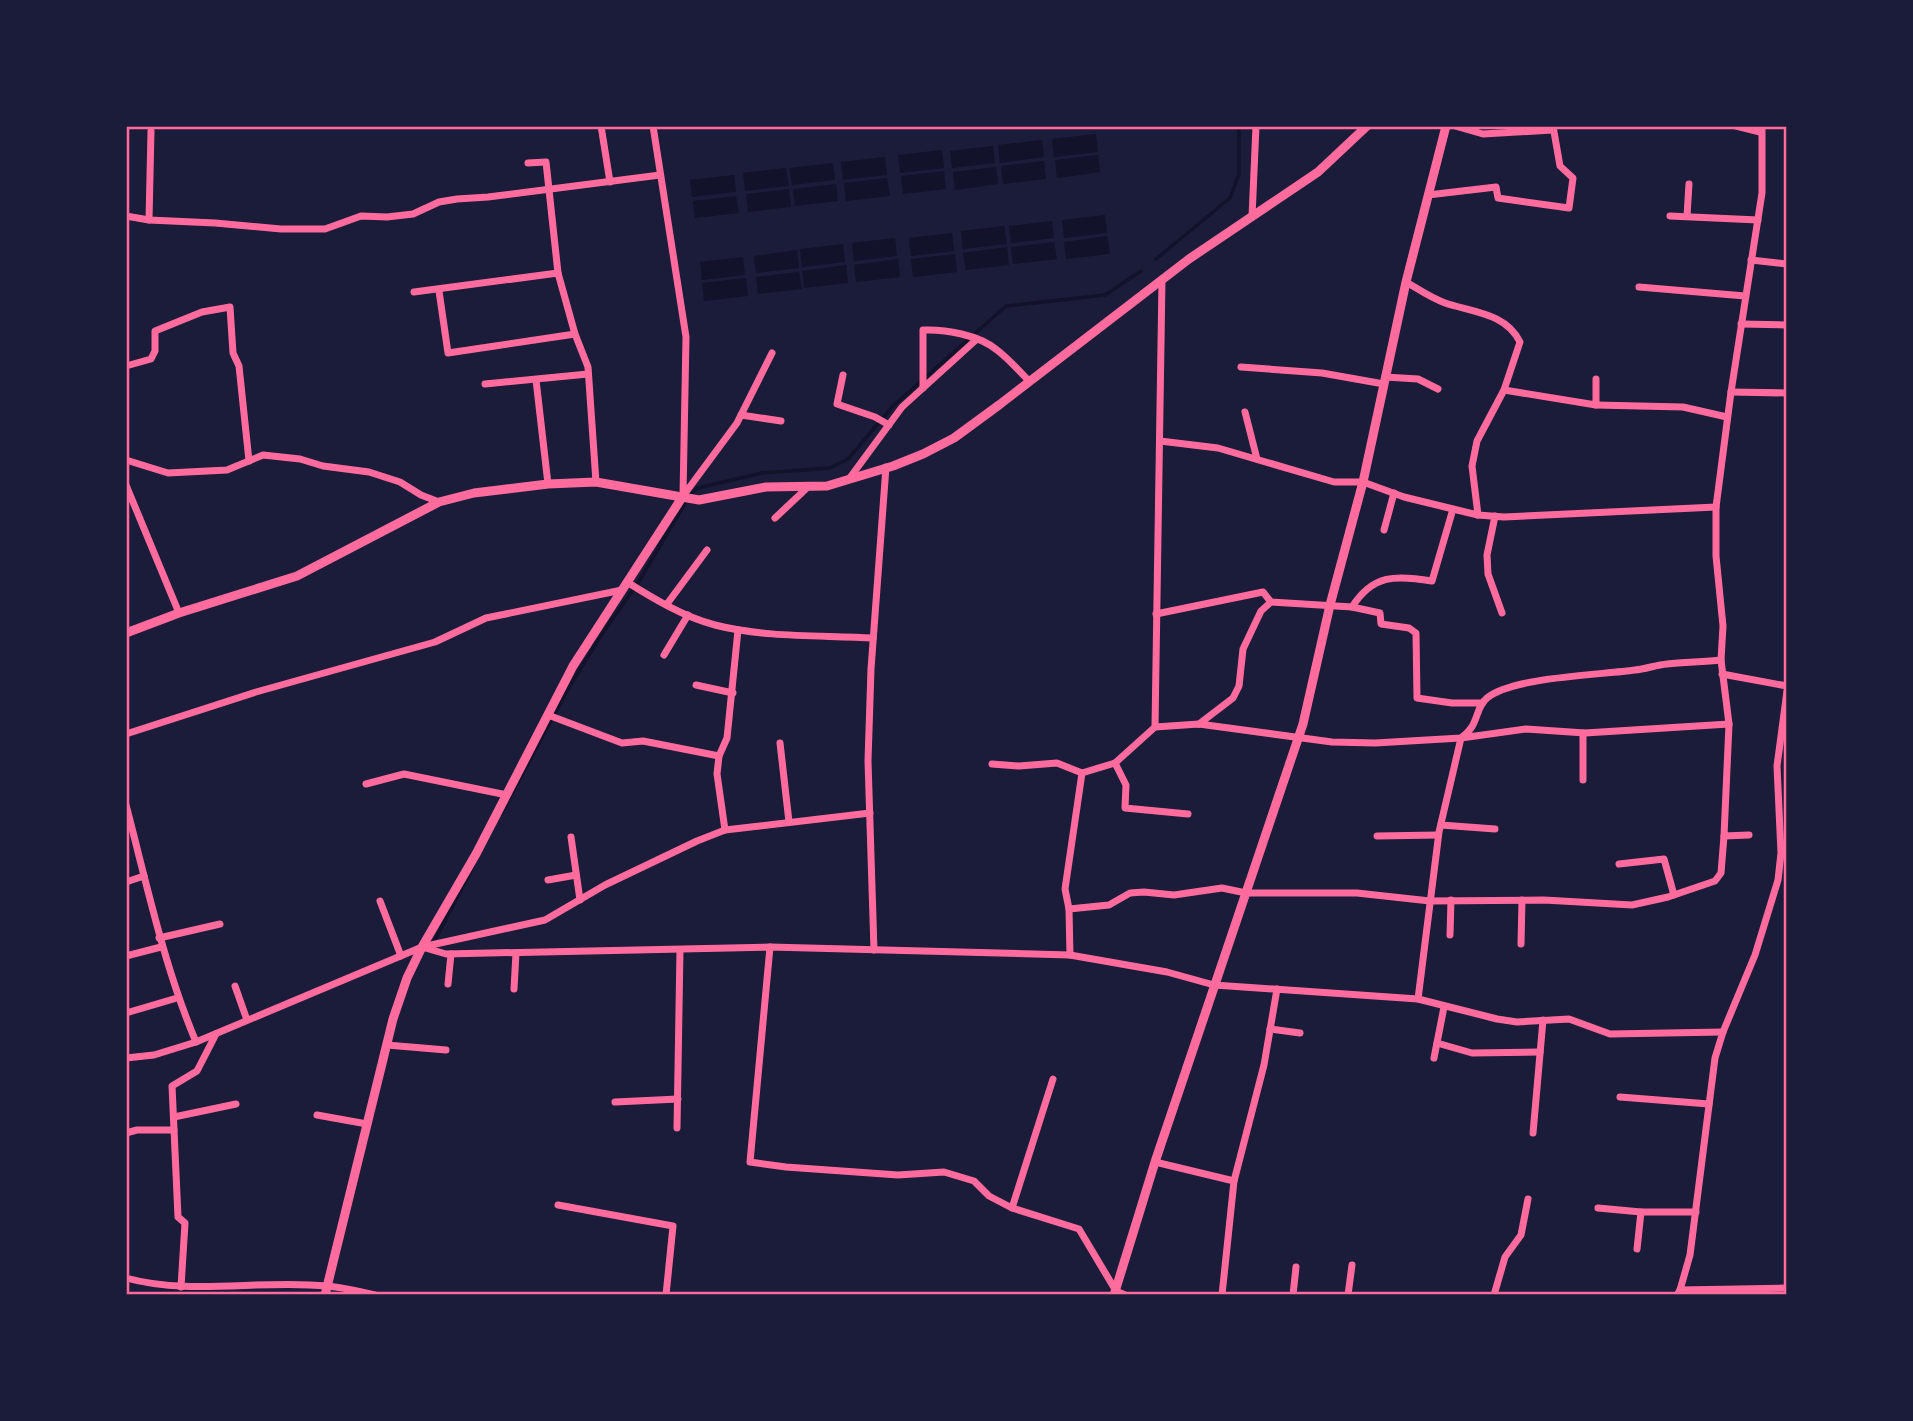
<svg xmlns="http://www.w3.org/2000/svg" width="1913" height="1421" font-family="'Source Serif 4',serif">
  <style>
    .water { fill: #12122b }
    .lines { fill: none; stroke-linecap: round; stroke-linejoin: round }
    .stream { stroke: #12122b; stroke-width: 3.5 }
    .minor { stroke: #ff6b9d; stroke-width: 7 }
    .tertiary { stroke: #ff6b9d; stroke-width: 9 }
    .neatline { fill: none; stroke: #ff6b9d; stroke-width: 2.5 }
  </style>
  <rect width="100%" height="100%" fill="#1b1b3a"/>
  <g class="water">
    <path d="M1096,134l2,18 -44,5 -2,-18z"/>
    <path d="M1042,140l2,17 -44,6 -2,-18z"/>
    <path d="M993,146l2,17 -43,5 -2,-17z"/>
    <path d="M942,150l2,18 -44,5 -2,-18z"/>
    <path d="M1098,155l2,17 -43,6 -2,-18z"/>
    <path d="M885,157l2,18 -44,5 -2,-18z"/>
    <path d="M1044,161l2,18 -43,5 -2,-18z"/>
    <path d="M833,163l2,17 -43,5 -3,-17z"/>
    <path d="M996,167l2,17 -43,6 -2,-18z"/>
    <path d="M786,168l3,18 -44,5 -2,-18z"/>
    <path d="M944,171l2,18 -43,5 -2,-18z"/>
    <path d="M734,175l2,17 -44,5 -2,-17z"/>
    <path d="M887,178l3,18 -44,5 -2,-18z"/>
    <path d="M836,184l2,17 -43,5 -2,-17z"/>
    <path d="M789,189l2,18 -43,5 -2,-18z"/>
    <path d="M736,196l3,17 -44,5 -2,-17z"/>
    <path d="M1105,215l2,18 -43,5 -2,-18z"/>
    <path d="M1052,221l2,17 -43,5 -2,-17z"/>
    <path d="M1004,226l3,18 -44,5 -2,-18z"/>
    <path d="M952,233l2,18 -43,5 -2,-18z"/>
    <path d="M1107,236l3,18 -44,5 -2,-17z"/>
    <path d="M895,238l2,18 -43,5 -2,-18z"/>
    <path d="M1054,242l3,17 -44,5 -2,-17z"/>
    <path d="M843,244l2,18 -43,5 -2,-18z"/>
    <path d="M1007,247l2,18 -43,5 -3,-17z"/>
    <path d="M797,250l2,18 -43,5 -2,-17z"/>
    <path d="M955,254l2,18 -44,5 -2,-18z"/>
    <path d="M743,257l2,18 -43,5 -2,-18z"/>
    <path d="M898,259l2,18 -44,5 -2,-17z"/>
    <path d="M846,265l2,18 -44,5 -2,-17z"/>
    <path d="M799,272l3,17 -44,5 -2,-17z"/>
    <path d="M746,278l2,18 -44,5 -2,-18z"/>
  </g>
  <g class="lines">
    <g class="stream">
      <path d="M1156,259l74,-61 9,-24v-48"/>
      <path d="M501,814l67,-125 34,-55 36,-51 49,-83 9,-11 6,-2 60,-14 68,-5 18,-9 45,-53 113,-100 99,-11 36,-24"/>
      <path d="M435,940l38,-73"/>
    </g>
    <g class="minor">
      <path d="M601,126l9,56"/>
      <path d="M653,126l33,211 -3,159"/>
      <path d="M1455,126l28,8 70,-4"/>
      <path d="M1736,126l24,6"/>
      <path d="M528,163l18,-1 12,111 17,61 13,33 8,115"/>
      <path d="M1428,195l68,-8 2,11 71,10 4,-30 -13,-12 -7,-40"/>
      <path d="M126,216l23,4 66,3 66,6h44l36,-13 26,1 26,-3 26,-12 18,-3 31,-2 172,-22"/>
      <path d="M1670,216l88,4"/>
      <path d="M1687,216l2,-32"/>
      <path d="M1252,217l4,-91"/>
      <path d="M149,220l2,-89"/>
      <path d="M1751,260l36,4"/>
      <path d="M1406,282c12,7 25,16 39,21 27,9 61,10 75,39l-16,48 -27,51 -5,25 6,49"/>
      <path d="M1639,287l106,9"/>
      <path d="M439,291l9,62 127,-19"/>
      <path d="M414,292l144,-19"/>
      <path d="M1741,324l46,1"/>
      <path d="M126,366l25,-7 4,-8v-20l47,-19 28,-5 3,46 6,13 10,95"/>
      <path d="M1241,367l81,6 62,11"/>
      <path d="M843,375l-6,29 38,13 14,8"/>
      <path d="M1385,377l33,2 20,10"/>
      <path d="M536,380l12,104"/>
      <path d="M485,384l103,-10"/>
      <path d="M923,388v-58c22,-1 56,5 74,20 12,9 22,21 32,31"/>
      <path d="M1504,390l92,15v-26"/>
      <path d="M1731,392l56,1"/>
      <path d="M1596,405l87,2 44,10"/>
      <path d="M1245,412l12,47"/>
      <path d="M741,415l40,6"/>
      <path d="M1160,441l58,7 116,34h29l41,15 49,12 25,6 26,2 212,-10"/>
      <path d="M126,460l42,13 59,-3 36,-15 37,4 23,7 46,6 31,10 21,13 18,7"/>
      <path d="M849,479l53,-72 75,-68"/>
      <path d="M126,485l53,128"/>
      <path d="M683,496l54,-73 35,-70"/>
      <path d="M1495,516l-8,39 1,19 14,39"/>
      <path d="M775,518l34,-32"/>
      <path d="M1384,530l10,-37"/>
      <path d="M627,582c27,17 57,35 88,43 51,13 106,10 158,13"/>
      <path d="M667,604l40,-54"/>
      <path d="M1352,607l28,6 1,11 28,4 7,5 1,65 35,5h30"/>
      <path d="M1156,614l107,-22 8,10 81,5c21,-33 44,-32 80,-26l21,-72"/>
      <path d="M664,655l24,-40"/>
      <path d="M1722,674l65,12"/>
      <path d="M696,685l37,8"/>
      <path d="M548,715l74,28 21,-2 76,15"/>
      <path d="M1199,724l34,-26 6,-12 4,-37 18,-38 10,-9"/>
      <path d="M1155,727l44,-3 133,18 43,1 86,-5 65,-9 59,4 144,-9"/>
      <path d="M126,734l130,-42 179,-50 51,-24 136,-28"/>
      <path d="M780,743l9,79"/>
      <path d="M1115,763l11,22 -1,23 63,6"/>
      <path d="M992,764l27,2 38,-3 25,10"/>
      <path d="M1583,780v-47"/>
      <path d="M366,784l38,-10 103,21"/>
      <path d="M126,805c21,80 38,161 70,237"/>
      <path d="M1441,825l54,4"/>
      <path d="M725,830l-8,-56 2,-18 8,-18 11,-108"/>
      <path d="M1749,835l-25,1 5,-112 -8,-64 2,-34 -7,-70v-49l15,-115 31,-199v-67"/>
      <path d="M1377,836l61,-1"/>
      <path d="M571,837l9,63"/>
      <path d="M1619,864l45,-5 10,36"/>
      <path d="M548,880l28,-5"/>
      <path d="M126,882l18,-6"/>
      <path d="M380,901l21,55"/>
      <path d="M1069,909l40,-4 21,-12 14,-1 30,3 48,-7 24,5h111l73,8 114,-1 88,5 36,-8 47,-16 6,-8 3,-37"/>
      <path d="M1450,935l1,-35"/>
      <path d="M159,938l61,-14"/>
      <path d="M1521,944l1,-44"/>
      <path d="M422,947l24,7 324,-7 300,8 97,17 47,13 204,14 79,20 20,3 52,-3 41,15 113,-2"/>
      <path d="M770,947l-20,215 36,5 112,8 46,-3 30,9 15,15 23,12 67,21 37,62 9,4"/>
      <path d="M874,950l-6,-189 3,-92 15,-202"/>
      <path d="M1070,955l-1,-46 -4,-20 17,-116 33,-10 40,-36 7,-447"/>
      <path d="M126,956l35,-9"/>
      <path d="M448,984l3,-30"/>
      <path d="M235,986l12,34"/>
      <path d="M514,989l2,-36"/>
      <path d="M1418,999l21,-167 22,-94c19,-13 13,-29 26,-40 25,-21 113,-23 148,-28 11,-1 21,-5 32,-6 17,-2 36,-2 54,-4"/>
      <path d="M126,1013l51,-15"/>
      <path d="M1270,1029l30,4"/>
      <path d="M1437,1043l35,10 68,-1"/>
      <path d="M387,1045l59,5"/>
      <path d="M126,1058l28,-3 42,-13 226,-95 123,-27 60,-35 92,-44 28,-11 145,-17"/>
      <path d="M1434,1058l10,-51"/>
      <path d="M1620,1097l89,7"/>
      <path d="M615,1102l63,-3"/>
      <path d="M317,1115l50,9"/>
      <path d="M174,1117l62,-13"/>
      <path d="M677,1128l3,-178"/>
      <path d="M126,1133l11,-3h37"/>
      <path d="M1533,1133l10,-113"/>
      <path d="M1155,1162l79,19 -12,114"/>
      <path d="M1234,1181l30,-116 13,-76"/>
      <path d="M558,1205l115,21 -7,69"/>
      <path d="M1012,1208l41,-129"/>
      <path d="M1598,1208l43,4h55"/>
      <path d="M1637,1249l4,-37"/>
      <path d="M126,1278c65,18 134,1 201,8 16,1 33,6 48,9"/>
      <path d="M181,1287l4,-64 -7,-6 -6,-131 25,-15 19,-37"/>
      <path d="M1680,1290l107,-2"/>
      <path d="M1293,1295l3,-28"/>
      <path d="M1348,1295l4,-30"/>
      <path d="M1494,1295l11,-38 16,-22 7,-36"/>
      <path d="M1677,1295l3,-5 10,-35 25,-197 8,-26 32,-77 23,-75 3,-27 -4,-87 10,-75"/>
    </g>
    <g class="tertiary">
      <path d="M126,633l53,-20 118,-37 142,-74 35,-9 74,-9 48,-2 103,18 67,-13 61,-1 66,-20 30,-12 31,-16 45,-33 190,-146 129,-87 49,-46"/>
      <path d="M325,1295l68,-276 14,-41 15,-31 54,-93 97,-188 110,-170"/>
      <path d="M1114,1295l41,-133 148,-438 27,-119 33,-123 43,-200 40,-156"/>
    </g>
  </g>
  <rect width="1913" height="1421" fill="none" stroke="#1b1b3a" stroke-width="256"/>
  <rect x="128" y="128" width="1657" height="1165" class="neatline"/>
</svg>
